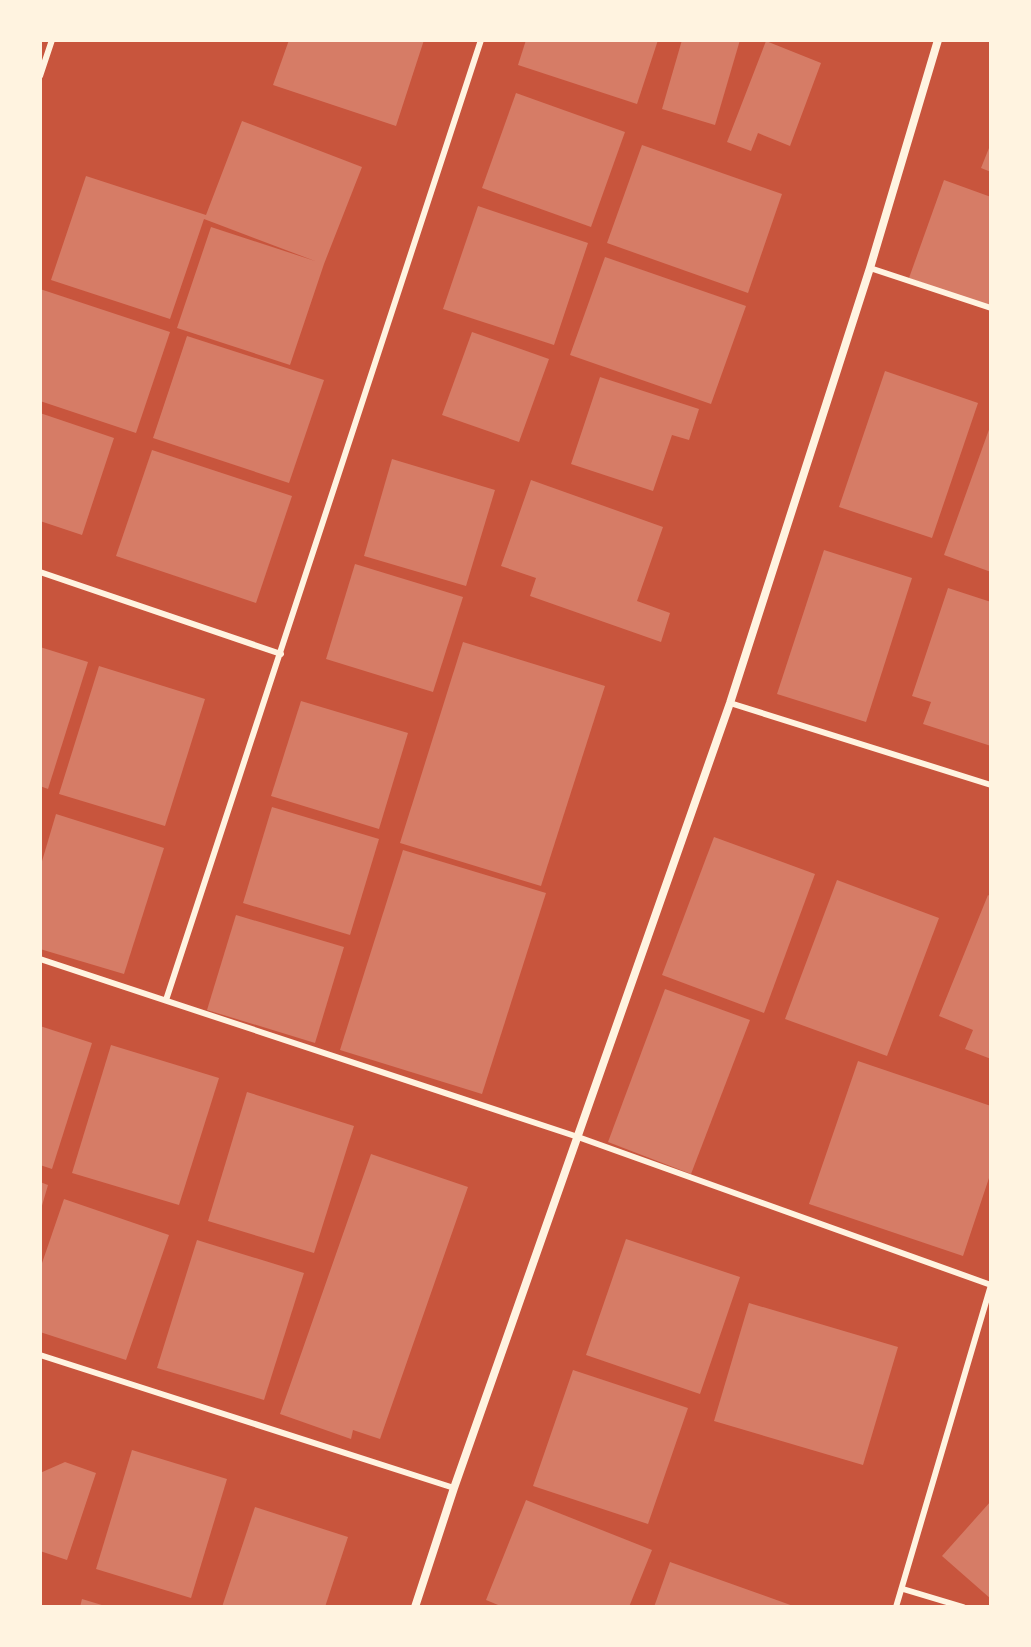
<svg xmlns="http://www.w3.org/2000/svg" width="1031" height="1647" font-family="'Exo 2',sans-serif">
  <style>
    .building { fill: #d67c66 }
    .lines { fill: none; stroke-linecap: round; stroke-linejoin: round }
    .service { stroke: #fff3e0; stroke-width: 6 }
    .minor { stroke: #fff3e0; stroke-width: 8 }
  </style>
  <rect width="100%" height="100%" fill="#c8553d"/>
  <g class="building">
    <path d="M289,40h135l-28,86 -123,-41z"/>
    <path d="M526,40h132l-21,64 -119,-39z"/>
    <path d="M682,40h58l-25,85 -53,-16z"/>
    <path d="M766,41l55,22 -31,83 -32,-13 -7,18 -24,-9z"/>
    <path d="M516,93l109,39 -34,95 -109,-39z"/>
    <path d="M242,121l120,46 -38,97 -34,101 -113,-37 34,-101 104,34 -111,-42 -34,100 -119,-39 35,-104 120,39z"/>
    <path d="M991,143v29l-10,-4z"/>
    <path d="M642,145l140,49 -34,99 -141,-50z"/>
    <path d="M944,180l47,17v110l-82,-29z"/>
    <path d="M478,206l110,37 -34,102 -111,-36z"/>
    <path d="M605,257l141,49 -35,98 -141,-49z"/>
    <path d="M40,289l130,43 -34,101 -96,-32z"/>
    <path d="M472,332l77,27 -30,83 -77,-27z"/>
    <path d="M187,336l137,44 -35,103 -136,-45z"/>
    <path d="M885,371l93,32 -46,135 -93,-31z"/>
    <path d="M600,377l99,32 -10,31 -17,-5 -19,56 -82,-27z"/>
    <path d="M40,413l74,25 -32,97 -42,-14z"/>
    <path d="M991,424v148l-47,-17z"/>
    <path d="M152,450l140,46 -36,107 -140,-47z"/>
    <path d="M392,459l103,31 -29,96 -102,-30z"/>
    <path d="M531,480l132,47 -26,74 33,12 -9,29 -131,-46 6,-18 -35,-12z"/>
    <path d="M824,550l88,28 -46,144 -89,-28z"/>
    <path d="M355,564l108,33 -30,95 -107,-33z"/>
    <path d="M948,588l43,14v144l-68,-22 8,-22 -19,-6z"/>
    <path d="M463,642l142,44 -64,200 -141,-43z"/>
    <path d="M40,647l48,15 -40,127 -8,-3z"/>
    <path d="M99,666l106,33 -40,127 -106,-32z"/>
    <path d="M301,701l107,32 -29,96 -108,-33z"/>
    <path d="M272,807l107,32 -29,96 -107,-32z"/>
    <path d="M56,814l108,34 -40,126 -84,-25v-81z"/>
    <path d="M714,837l101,37 -51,139 -102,-38z"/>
    <path d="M403,850l143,43 -64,201 -142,-44z"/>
    <path d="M837,880l102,38 -52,138 -102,-37z"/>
    <path d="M988,895l3,2v162l-26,-10 8,-19 -34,-14z"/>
    <path d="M236,915l108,32 -29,96 -108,-33z"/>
    <path d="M665,989l85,31 -59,154 -83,-32z"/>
    <path d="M40,1026l52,17 -40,126 -12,-4z"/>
    <path d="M111,1045l108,33 -40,127 -107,-32z"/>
    <path d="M858,1061l133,45v66l-28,84 -154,-52z"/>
    <path d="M247,1092l107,34 -40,127 -106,-32z"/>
    <path d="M371,1154l97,33 -88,252 -27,-9 -2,9 -71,-25z"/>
    <path d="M40,1182l8,3 -7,24h-1z"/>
    <path d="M64,1199l105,36 -43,125 -86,-28v-63z"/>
    <path d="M626,1239l114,38 -40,117 -114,-39z"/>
    <path d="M197,1240l107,33 -40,127 -107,-32z"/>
    <path d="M749,1303l149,44 -35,118 -149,-44z"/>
    <path d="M573,1370l115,38 -40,116 -115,-38z"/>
    <path d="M132,1450l95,29 -36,119 -95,-29z"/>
    <path d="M65,1462l31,11 -29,87 -27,-9v-78z"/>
    <path d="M526,1500l126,50 -23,57h-126l-17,-7z"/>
    <path d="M991,1501v98l-49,-43z"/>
    <path d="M255,1507l93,30 -23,70h-103z"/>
    <path d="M670,1562l126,45h-142z"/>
    <path d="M82,1599l23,7v1h-25z"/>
  </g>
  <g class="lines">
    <g class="service">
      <path d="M40,76l12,-36"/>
      <path d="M870,268l121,40"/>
      <path d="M40,572l241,82"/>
      <path d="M730,703l261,82"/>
      <path d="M40,959l538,178 413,148"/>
      <path d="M166,1000l315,-960"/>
      <path d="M40,1355l414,133"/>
      <path d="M903,1589l60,18"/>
      <path d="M896,1607l95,-322"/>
    </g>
    <path class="minor" d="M415,1607l39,-119 276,-785 140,-435 68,-228"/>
  </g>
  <rect width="1031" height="1647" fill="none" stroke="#fff3e0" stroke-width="84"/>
</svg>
